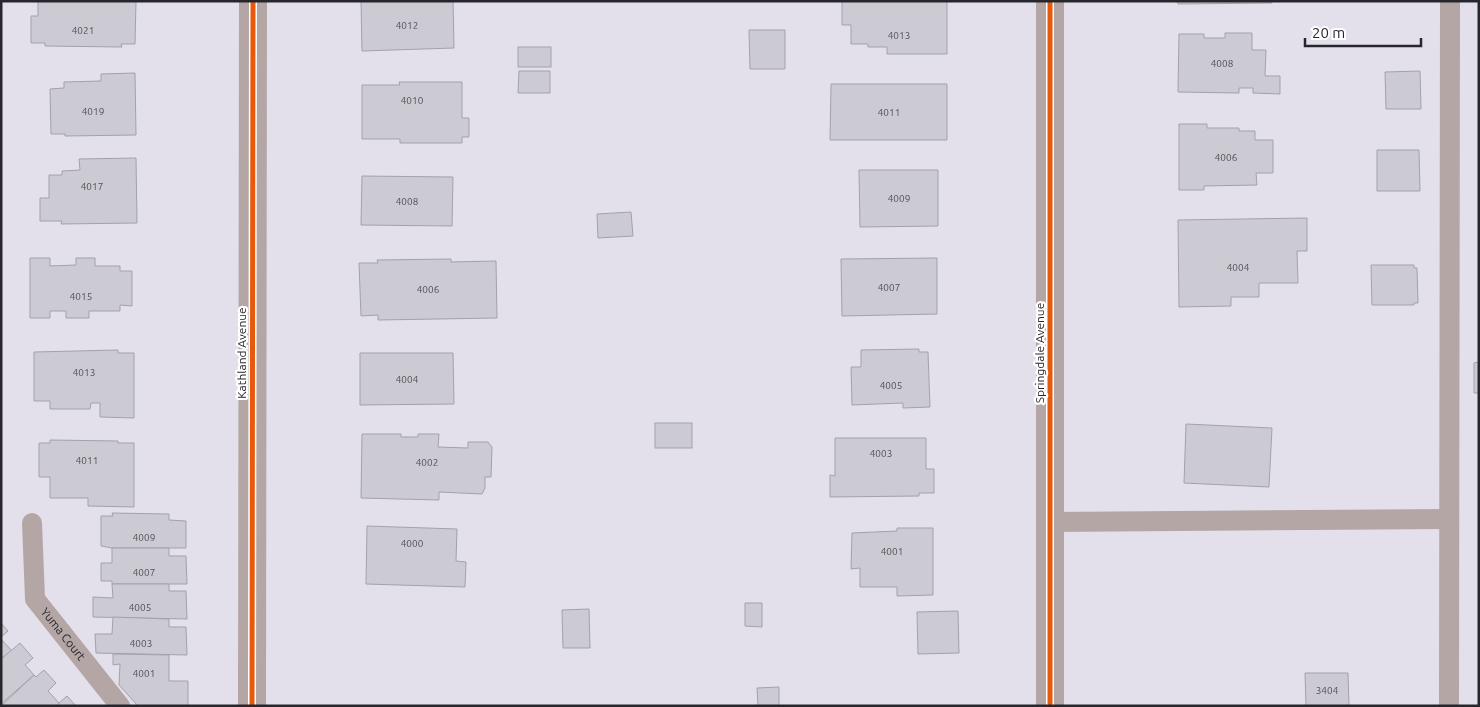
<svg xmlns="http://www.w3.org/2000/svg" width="1480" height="707" font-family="Ubuntu,sans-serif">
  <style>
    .building { fill: #cccad3; stroke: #a3a1a9 }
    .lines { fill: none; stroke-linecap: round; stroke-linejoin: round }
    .service { stroke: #b3a6a4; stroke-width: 20 }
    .minor { stroke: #b3a6a4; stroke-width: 28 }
    .cycleway-casing { stroke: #fff; stroke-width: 8 }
    .cycleway { stroke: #e8590c; stroke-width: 5 }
    .labels { text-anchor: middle; stroke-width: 4.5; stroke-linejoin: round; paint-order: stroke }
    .number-label { font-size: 10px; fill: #514f56 }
    .street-label { font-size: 12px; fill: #28262d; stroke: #fff }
  </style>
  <rect width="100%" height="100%" fill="#e3e0ec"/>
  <g class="building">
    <path d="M38,1h98l-1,43h-14l1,3 -77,-1v-3h-14v-27h7z"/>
    <path d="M361,1h92l1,47 -92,3z"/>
    <path d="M842,1h105v53h-60v-7h-19v-3h-17v-19h-9z"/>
    <path d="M1177,1h95v2l-94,1z"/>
    <path d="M749,30h36v39h-35z"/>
    <path d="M1225,33h27v17h14l-1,26h15v18l-27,-1v-5h-14v5l-61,-1 1,-58h25v4h21z"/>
    <rect x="518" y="47" width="33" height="20"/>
    <path d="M519,71h31v22h-32z"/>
    <path d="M1420,71l1,38h-35l-1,-37z"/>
    <path d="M135,73l1,62 -71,1v-2h-14l-1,-45 14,-1v-6l37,-1v-7z"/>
    <path d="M399,82h63v36h7v19h-7v6h-62v-4h-38v-54h38z"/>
    <path d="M831,84h116v56h-117z"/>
    <path d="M1179,124h28v4h32v3h16v9h18v33h-17l1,12 -53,1v4h-25z"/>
    <path d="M1377,150h42l1,41h-43z"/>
    <path d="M136,158l1,65 -76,1 1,-3h-22v-23h9v-23h13v-4l18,-1 -1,-11z"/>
    <path d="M859,170h79v56l-78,1z"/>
    <path d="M362,176l91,1 -1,49 -91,-1z"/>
    <path d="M631,212l2,24 -35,2 -1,-24z"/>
    <path d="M1307,218v33h-10l1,32h-39v14h-28v9l-52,1 -1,-87z"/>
    <path d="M30,258h20v8l26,-1v-7h19v8h25v5h12v35l-12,-1v6h-31v7h-23v-7h-16v7h-20z"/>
    <path d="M937,258v56l-95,2 -1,-57z"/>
    <path d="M451,259v3l45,-1 1,57 -119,2v-5l-17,1 -2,-53h19l-1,-3z"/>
    <path d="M1371,265h43v3h3l1,35h-4v2h-42z"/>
    <path d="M919,349v3h9l2,55 -27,1v-5l-51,2 -1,-38h10v-17z"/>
    <path d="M118,350v3h16v65l-34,-1v-14h-9l-1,6h-40v-8h-16v-49z"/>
    <path d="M360,353h93l1,51 -94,1z"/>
    <path d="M1479,362v31h-5v-30z"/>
    <rect x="655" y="423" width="37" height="25"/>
    <path d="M1186,424l86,4 -3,59 -85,-4z"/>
    <path d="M362,434h39v3h17v-3h21l-1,13 30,1v-6h20l4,5 -1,30h-6v11l-3,6 -43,-2v8l-78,-2z"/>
    <path d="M835,438h91v31h8v24h-15v3l-89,1v-22l5,1z"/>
    <path d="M50,440l68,1v2h16v64l-46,-1v-8h-38v-21h-11v-34h11z"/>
    <path d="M112,513l57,1v6l17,1v27h-74l-11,-2v-30h12z"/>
    <path d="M367,526l90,3 -1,32 10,1 -1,25 -99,-3z"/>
    <path d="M897,528h36v67l-36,1v-9h-37v-19l-9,1 1,-36 45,-2z"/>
    <path d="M112,548h57v8h17l1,28h-75v-3h-11v-18h11z"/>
    <path d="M112,584h57v7h17l1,28 -94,-2v-20l20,1z"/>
    <path d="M745,603h17v24l-17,-1z"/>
    <path d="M589,609l1,39h-27l-1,-38z"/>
    <path d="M958,611l1,42 -41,1 -1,-42z"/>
    <path d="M113,617l56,2v8h17l1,28 -91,-2 -1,-19h17z"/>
    <path d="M1,623l7,8 -7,6z"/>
    <path d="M1,639l11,12 -11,8z"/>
    <path d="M20,643l13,15 -8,7 9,10 -33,29v-45z"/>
    <path d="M113,654l56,1v26h19v25h-50l-19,-21 1,-21 -7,1z"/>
    <path d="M44,670l12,13 -8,8 11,12 -3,3h-55l33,-31 2,2z"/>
    <path d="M1305,673h43l1,33h-43z"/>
    <path d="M779,687v19h-21l-1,-18z"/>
    <path d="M67,696l9,10h-20l3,-3z"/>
  </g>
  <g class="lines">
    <g class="service">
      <path d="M1050,522l399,-3"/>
      <path id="s1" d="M32,523l3,76 85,107"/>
      <path d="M1449,706l1,-705"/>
    </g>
    <g class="minor">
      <path d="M252,706l1,-705"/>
      <path d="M1050,706v-705"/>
    </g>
    <defs>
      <g id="cycleway">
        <path d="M252,706l1,-705"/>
        <path d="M1050,706v-705"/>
      </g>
    </defs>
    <use href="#cycleway" class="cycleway-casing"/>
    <use href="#cycleway" class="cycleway"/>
  </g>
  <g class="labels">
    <g class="number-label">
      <text x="407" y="29">4012</text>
      <text x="83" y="34">4021</text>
      <text x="899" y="39">4013</text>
      <text x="1222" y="67">4008</text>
      <text x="412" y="104">4010</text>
      <text x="93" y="115">4019</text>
      <text x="889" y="116">4011</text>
      <text x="1226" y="161">4006</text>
      <text x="92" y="190">4017</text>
      <text x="899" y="202">4009</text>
      <text x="407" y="205">4008</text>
      <text x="1238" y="271">4004</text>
      <text x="889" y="291">4007</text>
      <text x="428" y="293">4006</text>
      <text x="81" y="300">4015</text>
      <text x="84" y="376">4013</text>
      <text x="407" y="383">4004</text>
      <text x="891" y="389">4005</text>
      <text x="881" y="457">4003</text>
      <text x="87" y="464">4011</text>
      <text x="427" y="466">4002</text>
      <text x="144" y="541">4009</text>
      <text x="412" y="547">4000</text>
      <text x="892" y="555">4001</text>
      <text x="144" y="576">4007</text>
      <text x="140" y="611">4005</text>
      <text x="141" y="647">4003</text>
      <text x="144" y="677">4001</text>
      <text x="1327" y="694">3404</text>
    </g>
    <g class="street-label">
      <text transform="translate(242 353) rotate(-90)" y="4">Kathland Avenue</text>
      <text transform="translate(1040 353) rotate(-90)" y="4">Springdale Avenue</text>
      <text dy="4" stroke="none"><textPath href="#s1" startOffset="121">Yuma Court</textPath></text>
    </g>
  </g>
  <rect width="1480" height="707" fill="none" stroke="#28262d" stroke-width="5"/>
  <path d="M1305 38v8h116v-8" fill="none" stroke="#28262d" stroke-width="2.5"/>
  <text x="1312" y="38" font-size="15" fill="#28262d" stroke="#ffffff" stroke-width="4" paint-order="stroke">20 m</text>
</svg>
